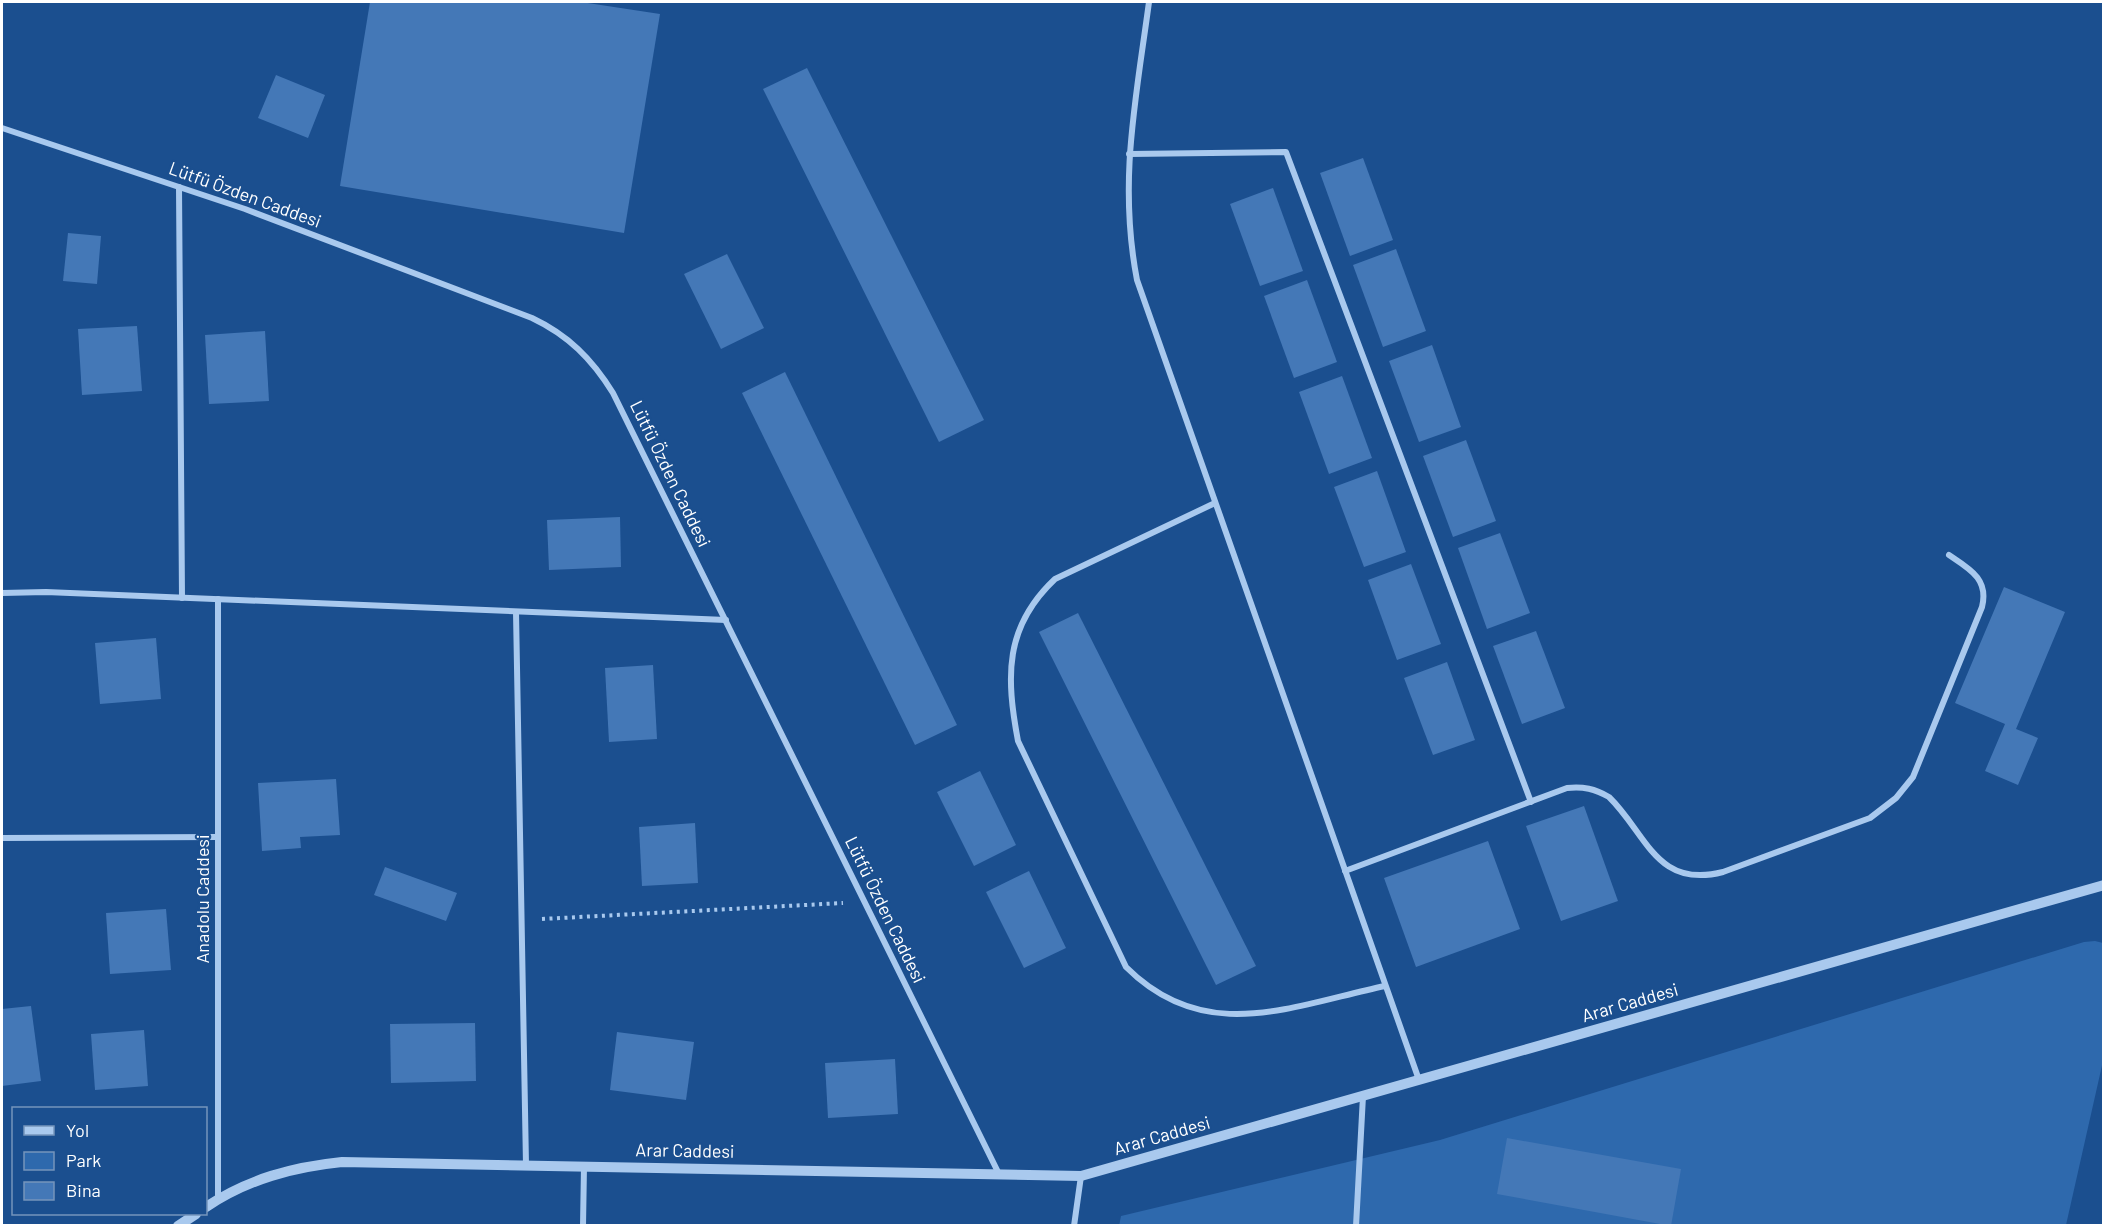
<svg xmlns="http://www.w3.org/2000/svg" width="2105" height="1227" font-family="Barlow,sans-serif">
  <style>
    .green { fill: #2e69ad }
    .building { fill: #4478b7 }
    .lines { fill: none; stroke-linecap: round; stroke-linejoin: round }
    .path { stroke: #a9c9ee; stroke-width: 4; stroke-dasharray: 3 4.5; stroke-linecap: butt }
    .minor { stroke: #a9c9ee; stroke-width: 6 }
    .tertiary { stroke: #a9c9ee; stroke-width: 10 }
    .labels { text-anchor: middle; stroke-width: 4.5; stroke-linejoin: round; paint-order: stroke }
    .street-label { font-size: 18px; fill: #fff; stroke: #1b4f8f }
  </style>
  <rect width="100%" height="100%" fill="#1b4f8f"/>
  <path class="green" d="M2095,941l8,2v118l-37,164 -947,1 2,-10 319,-76 644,-198z"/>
  <g class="building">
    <path d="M370,2h211l79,12 -36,219 -284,-47z"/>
    <path d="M807,68l177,352 -45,22 -176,-353z"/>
    <path d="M276,75l49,20 -17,43 -50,-20z"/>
    <path d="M1363,158l30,82 -43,16 -30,-83z"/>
    <path d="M1273,188l30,83 -43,15 -30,-82z"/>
    <path d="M68,233l33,3 -4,48 -34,-3z"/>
    <path d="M1396,249l30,82 -43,16 -30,-82z"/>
    <path d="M727,254l37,74 -43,21 -37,-75z"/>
    <path d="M1307,280l30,82 -43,16 -30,-82z"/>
    <path d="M137,326l5,65 -60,4 -4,-66z"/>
    <path d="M265,331l4,70 -60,3 -4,-69z"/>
    <path d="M1432,345l29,82 -42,15 -30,-81z"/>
    <path d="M785,372l172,353 -42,20 -173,-352z"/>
    <path d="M1342,376l30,82 -43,16 -30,-82z"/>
    <path d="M1466,440l30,81 -43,16 -30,-81z"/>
    <path d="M1377,471l29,81 -42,15 -30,-80z"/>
    <path d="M620,517l1,50 -72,3 -2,-50z"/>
    <path d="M1500,533l30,80 -43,16 -29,-81z"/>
    <path d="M1411,564l30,80 -44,16 -29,-80z"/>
    <path d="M2004,587l61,25 -49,117 22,9 -20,47 -33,-14 20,-47 -50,-21z"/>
    <path d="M1078,613l178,353 -40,19 -177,-353z"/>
    <path d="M1536,631l29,77 -43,16 -29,-78z"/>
    <path d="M156,638l5,61 -61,5 -5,-61z"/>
    <path d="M1447,662l28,78 -42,15 -29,-77z"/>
    <path d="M653,665l4,74 -48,3 -4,-74z"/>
    <path d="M980,771l36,74 -42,21 -37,-74z"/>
    <path d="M336,779l4,56 -40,2 1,11 -39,3 -4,-68z"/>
    <path d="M1584,806l34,95 -57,20 -35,-95z"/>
    <path d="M695,823l3,60 -56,3 -3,-59z"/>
    <path d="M1488,841l32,88 -104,38 -32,-89z"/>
    <path d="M385,867l72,26 -11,28 -72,-26z"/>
    <path d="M1029,871l37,77 -42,20 -38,-76z"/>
    <path d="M166,909l5,61 -61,4 -4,-61z"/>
    <path d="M31,1006l10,75 -39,5v-77z"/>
    <path d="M475,1023l1,58 -85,2 -1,-59z"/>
    <path d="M144,1030l4,56 -53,4 -4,-56z"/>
    <path d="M617,1032l77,10 -8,58 -76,-10z"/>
    <path d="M895,1059l3,55 -70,4 -3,-55z"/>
    <path d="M1507,1138l174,31 -10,57 -174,-32z"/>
  </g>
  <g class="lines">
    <path class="path" d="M542,919l301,-16"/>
    <g class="minor">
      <path d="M1149,2c-13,97 -31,180 -12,278l282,800"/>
      <path d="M2,128l243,81 287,109c36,17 60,41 81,75l386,781"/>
      <path d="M1129,154l157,-2 245,650"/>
      <path d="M179,187l3,411"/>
      <path d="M1215,503l-160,76c-51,48 -49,98 -37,162l108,226c79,79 165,39 259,19"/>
      <path d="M2,593l44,-1 680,28"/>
      <path d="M516,612l10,553"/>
      <path d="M2,838l216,-1"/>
      <path d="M1345,871l222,-83c16,-2 28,1 42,9 38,37 47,92 114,75l147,-54 26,-20 17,-21 69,-170c7,-28 -12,-38 -33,-52"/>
      <path d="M218,1199v-600"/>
      <path d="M583,1226l1,-60"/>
      <path d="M1074,1226l7,-50"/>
      <path d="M1356,1226l7,-130"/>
    </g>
    <g class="tertiary">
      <path d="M206,1207c42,-28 87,-40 136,-45l739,14 1023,-291"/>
      <path d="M178,1226l18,-12"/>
    </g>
  </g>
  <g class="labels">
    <g class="street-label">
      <text transform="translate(245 195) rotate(20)" y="6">Lütfü Özden Caddesi</text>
      <text transform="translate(670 474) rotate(64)" y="6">Lütfü Özden Caddesi</text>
      <text transform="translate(203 899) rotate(-90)" y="6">Anadolu Caddesi</text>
      <text transform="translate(885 910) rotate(64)" y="6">Lütfü Özden Caddesi</text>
      <text transform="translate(1630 1003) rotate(-16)" y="6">Arar Caddesi</text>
      <text transform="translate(1162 1136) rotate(-16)" y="6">Arar Caddesi</text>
      <text transform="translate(685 1151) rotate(1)" y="6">Arar Caddesi</text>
    </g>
  </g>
  <rect width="2105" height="1227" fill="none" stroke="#ffffff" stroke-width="6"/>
  <rect x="12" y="1107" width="195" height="108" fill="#1b4f8f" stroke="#7695bc" stroke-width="1.5"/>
  <rect x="24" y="1126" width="30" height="9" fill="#a9c9ee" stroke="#7695bc" stroke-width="1.5"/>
  <text x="66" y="1137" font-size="18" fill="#ffffff">Yol</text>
  <rect x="24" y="1152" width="30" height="18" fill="#2e69ad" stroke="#7695bc" stroke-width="1.5"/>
  <text x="66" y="1167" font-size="18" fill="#ffffff">Park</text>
  <rect x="24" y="1182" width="30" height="18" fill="#4478b7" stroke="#7695bc" stroke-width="1.5"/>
  <text x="66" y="1197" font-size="18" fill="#ffffff">Bina</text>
</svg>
